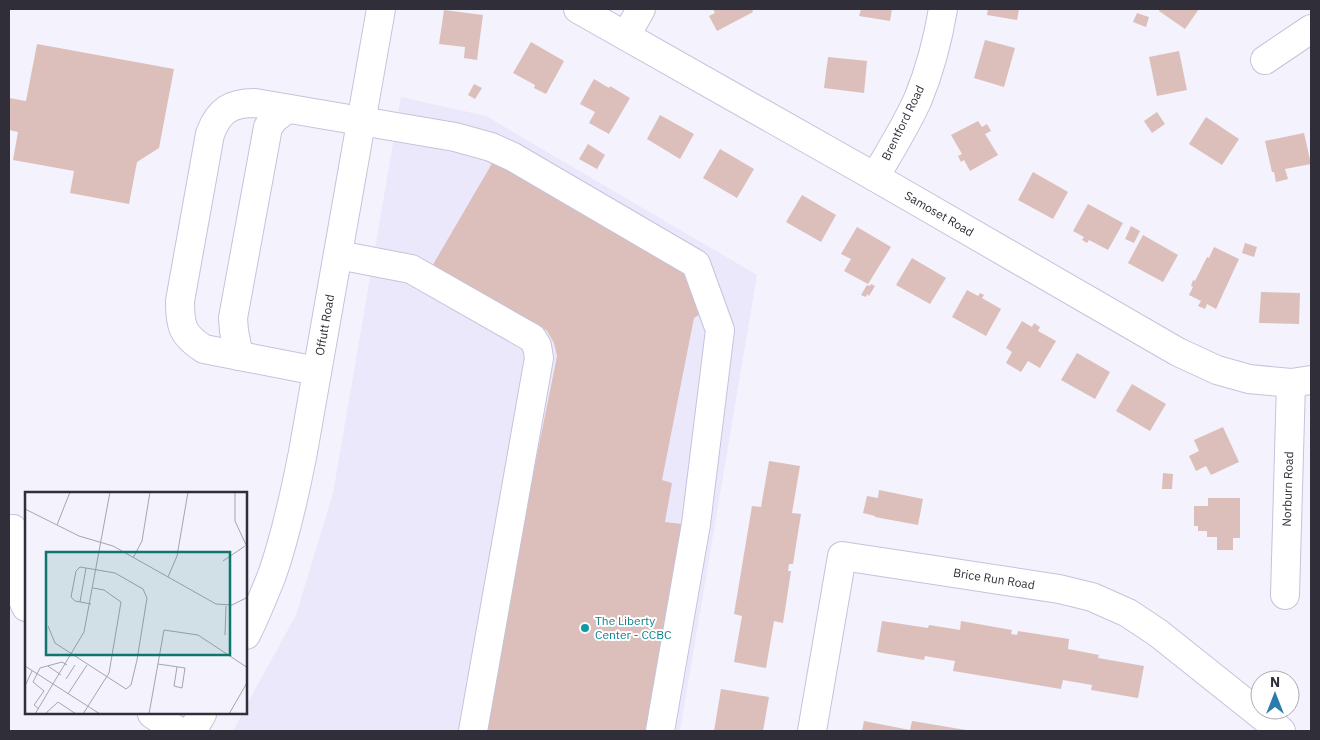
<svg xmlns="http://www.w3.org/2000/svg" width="1320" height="740" font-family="'IBM Plex Sans',sans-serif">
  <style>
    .built { fill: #ece8fc }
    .building { fill: #dcbfba }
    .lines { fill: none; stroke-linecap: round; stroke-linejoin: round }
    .minor-casing { stroke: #c7c2db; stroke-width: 30 }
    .minor { stroke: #fff; stroke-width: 28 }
    .culture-dot { fill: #0f9aa8; stroke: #fff; stroke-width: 2 }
    .labels { text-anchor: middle; stroke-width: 4; stroke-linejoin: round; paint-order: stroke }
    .street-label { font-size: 12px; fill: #302e38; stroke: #fff }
    .culture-label { font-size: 12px; fill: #0d838f; stroke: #fff; text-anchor: start }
    .inset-road { fill: none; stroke: #a6a4ae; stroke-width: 1 }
    .view { fill: #0f766e; fill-opacity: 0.15; stroke: #0f766e; stroke-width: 2.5 }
    .inset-edge { fill: none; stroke: #302e38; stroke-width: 2.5 }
  </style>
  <rect width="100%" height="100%" fill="#f4f2fc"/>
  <path class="built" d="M401,97l85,19 271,159 -77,456h-447l9,-17h4v-8l50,-91 37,-122z"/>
  <g class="building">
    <path d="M713,9h39l1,3 -36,19 -8,-15 6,-3z"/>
    <path d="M861,9h31l-2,12 -31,-5z"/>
    <path d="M988,9h31l-2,11 -30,-5z"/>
    <path d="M1160,9h39l-14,20 -26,-18z"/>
    <path d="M444,10l39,5 -6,45 -13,-2 1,-11 -26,-3z"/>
    <path d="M1137,13l12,4 -3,10 -13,-5z"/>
    <path d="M985,40l30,8 -11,39 -30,-9z"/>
    <path d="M531,42l33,19 -18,33 -12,-6 1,-3 -22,-12z"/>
    <path d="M37,44l137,25 -15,79 -22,14 -8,42 -59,-11 4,-22 -61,-11 5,-28 -9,-2v-32l17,3z"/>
    <path d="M1179,51l8,39 -30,6 -8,-39z"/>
    <path d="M828,57l39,4 -3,32 -40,-5z"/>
    <path d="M594,79l15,9 1,-2 20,12 -21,36 -20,-11 6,-11 -15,-8z"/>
    <path d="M474,84l8,4 -7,11 -7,-4z"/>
    <path d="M1157,112l8,12 -13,9 -8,-12z"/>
    <path d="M660,115l34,19 -14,25 -33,-20z"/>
    <path d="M1206,117l33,22 -17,26 -33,-21z"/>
    <path d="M978,121l4,6 5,-3 4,7 -6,3 13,21 -28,16 -6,-11 -3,2 -3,-6 4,-2 -11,-19z"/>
    <path d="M1304,133l7,31 -26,5 3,10 -12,3 -2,-10h-2l-7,-31z"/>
    <path d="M588,144l17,11 -8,14 -18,-10z"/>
    <path d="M720,149l34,20 -17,29 -34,-20z"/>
    <path d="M494,160l191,109 17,44 -8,5 -32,162 10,3 -7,39 17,2 -36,207h-160l43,-236 28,-139 -3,-13 -7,-12 -10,-7 -106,-56z"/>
    <path d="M1033,172l35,20 -15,27 -35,-19z"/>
    <path d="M802,195l34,20 -15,27 -35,-20z"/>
    <path d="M1088,204l35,19 -15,27 -19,-10 -2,3 -5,-3 2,-3 -11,-6z"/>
    <path d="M1131,226l9,5 -6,12 -9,-4z"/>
    <path d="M857,227l34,20 -23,37 -24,-13 7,-12 -10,-5z"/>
    <path d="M1143,235l35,20 -15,27 -35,-19z"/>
    <path d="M1245,243l12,4 -3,10 -12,-4z"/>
    <path d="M1214,247l25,12 -23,50 -9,-5 -2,5 -7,-3 3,-5 -12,-6 4,-8 -2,-1 2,-6 2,1 12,-24 2,1z"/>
    <path d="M912,258l34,20 -16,26 -34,-19z"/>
    <path d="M871,284l4,2 -6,10 -2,-2 -1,3 -5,-2 6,-10 3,1z"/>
    <path d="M967,290l11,6 2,-3 4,2 -2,3 19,11 -15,27 -34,-19z"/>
    <path d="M1261,292l39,1 -1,31 -40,-1z"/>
    <path d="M1022,321l10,6 2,-4 6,4 -2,4 18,10 -16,27 -12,-7 -7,11 -15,-9 6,-11 -6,-4z"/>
    <path d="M1077,353l33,19 -15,27 -34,-19z"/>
    <path d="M1132,384l34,20 -16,27 -34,-20z"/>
    <path d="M1223,427l16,35 -28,13 -5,-9 -10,5 -7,-15 10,-5 -5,-11z"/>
    <path d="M769,461l31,5 -8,47 9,1 -8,50h-4l-1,7h3l-8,52 -9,-2 -8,47 -32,-6 8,-46 -8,-2 18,-108 9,1z"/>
    <path d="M1163,473l10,1 -1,15h-10z"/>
    <path d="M879,490l44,9 -5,26 -43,-8v-1l-12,-3 4,-17 11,2z"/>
    <path d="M1208,498h32v40h-7v12h-16v-13h-10v-6h-9v-5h-4v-20h14z"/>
    <path d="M882,621l46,7 1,-3 31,5 1,-9 51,9 -1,4 6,1 1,-4 51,8 -1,10 31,6 -1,3 46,8 -6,32 -47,-8 1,-5 -29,-5 -2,9 -108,-18 2,-10 -30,-5 -1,4 -47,-8z"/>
    <path d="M721,689l48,8 -6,34h-49z"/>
    <path d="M864,721l46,9 2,-9 54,9v1h-104z"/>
  </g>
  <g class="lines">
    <defs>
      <g id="minor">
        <path d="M578,9l297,168 303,175 39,18 32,9 42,4 20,-3"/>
        <path d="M626,36l15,-27"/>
        <path d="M1265,60l46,-31"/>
        <path d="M875,177c15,-26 31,-51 43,-78 12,-29 20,-60 25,-90"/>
        <path d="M338,255l73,14 121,69 5,8 2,12 -66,373"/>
        <path d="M239,356l-5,-25 -1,-13 35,-191 7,-9 12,-9"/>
        <path d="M317,371l-113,-22c-22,-14 -24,-23 -24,-48l30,-167c9,-24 21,-31 45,-31l200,34 36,10 22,10 183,107 24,66 -24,194 -36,207"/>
        <path d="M13,529c-1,30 0,51 13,78"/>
        <path d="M1285,595l6,-212"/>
        <path d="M246,635c10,-20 18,-40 26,-60 14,-40 23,-82 31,-123l78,-443"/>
        <path d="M152,714l26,17"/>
        <path d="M192,731l10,-17"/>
        <path d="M812,731l30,-175 217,33 33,8 36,16 30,20 123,98"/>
      </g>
    </defs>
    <use href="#minor" class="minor-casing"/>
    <use href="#minor" class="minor"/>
  </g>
  <circle class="culture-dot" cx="585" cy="628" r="5"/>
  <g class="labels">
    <g class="street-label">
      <text transform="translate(903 123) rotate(-64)" y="4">Brentford Road</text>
      <text transform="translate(939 214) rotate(30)" y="4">Samoset Road</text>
      <text transform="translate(325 325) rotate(-80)" y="4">Offutt Road</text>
      <text transform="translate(1288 489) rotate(-88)" y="4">Norburn Road</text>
      <text transform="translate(994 579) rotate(9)" y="4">Brice Run Road</text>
    </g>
    <g class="culture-label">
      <text x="595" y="625">The Liberty<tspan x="595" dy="14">Center - CCBC</tspan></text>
    </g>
  </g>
  <g transform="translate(25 492)">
    <rect width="222" height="222" fill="#f4f2fc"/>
    <path class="inset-road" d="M210,0v29l13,28M0,17l54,27 34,10 103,58 16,1 16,-8M32,33l13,-33M108,66l9,-17 8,-49M198,69l22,-15M143,85l9,-21 11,-64M55,110l6,-34M23,134l7,17 71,46 5,-4 6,-25 10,-62 -4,-9 -28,-16 -35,-6 -4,4 -5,26 4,4 16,3M200,143l1,-29M133,172l27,4 -3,20 -8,-2 3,-19M0,174l75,48M23,174l13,9M41,187l9,-14M0,194l7,-15M43,202l19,-29M14,217l-5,-4 10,-14 -11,-9 7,-14 22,-6 5,3M10,222l49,-82 26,-140M20,222l13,-12 18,12M58,222l26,-41 12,-71 -17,-12 -11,-2M124,222l15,-84 34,5 50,33M204,222l19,-33"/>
    <path class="view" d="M21,60h184v103h-184z"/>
    <rect width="222" height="222" class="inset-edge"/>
  </g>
  <rect width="1320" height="740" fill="none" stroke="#302e38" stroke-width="20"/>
  <g transform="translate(1275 695)"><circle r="24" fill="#ffffff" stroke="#acabaf"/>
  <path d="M0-4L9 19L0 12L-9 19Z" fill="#2d7bad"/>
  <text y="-8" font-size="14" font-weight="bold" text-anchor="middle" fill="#302e38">N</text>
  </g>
</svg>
